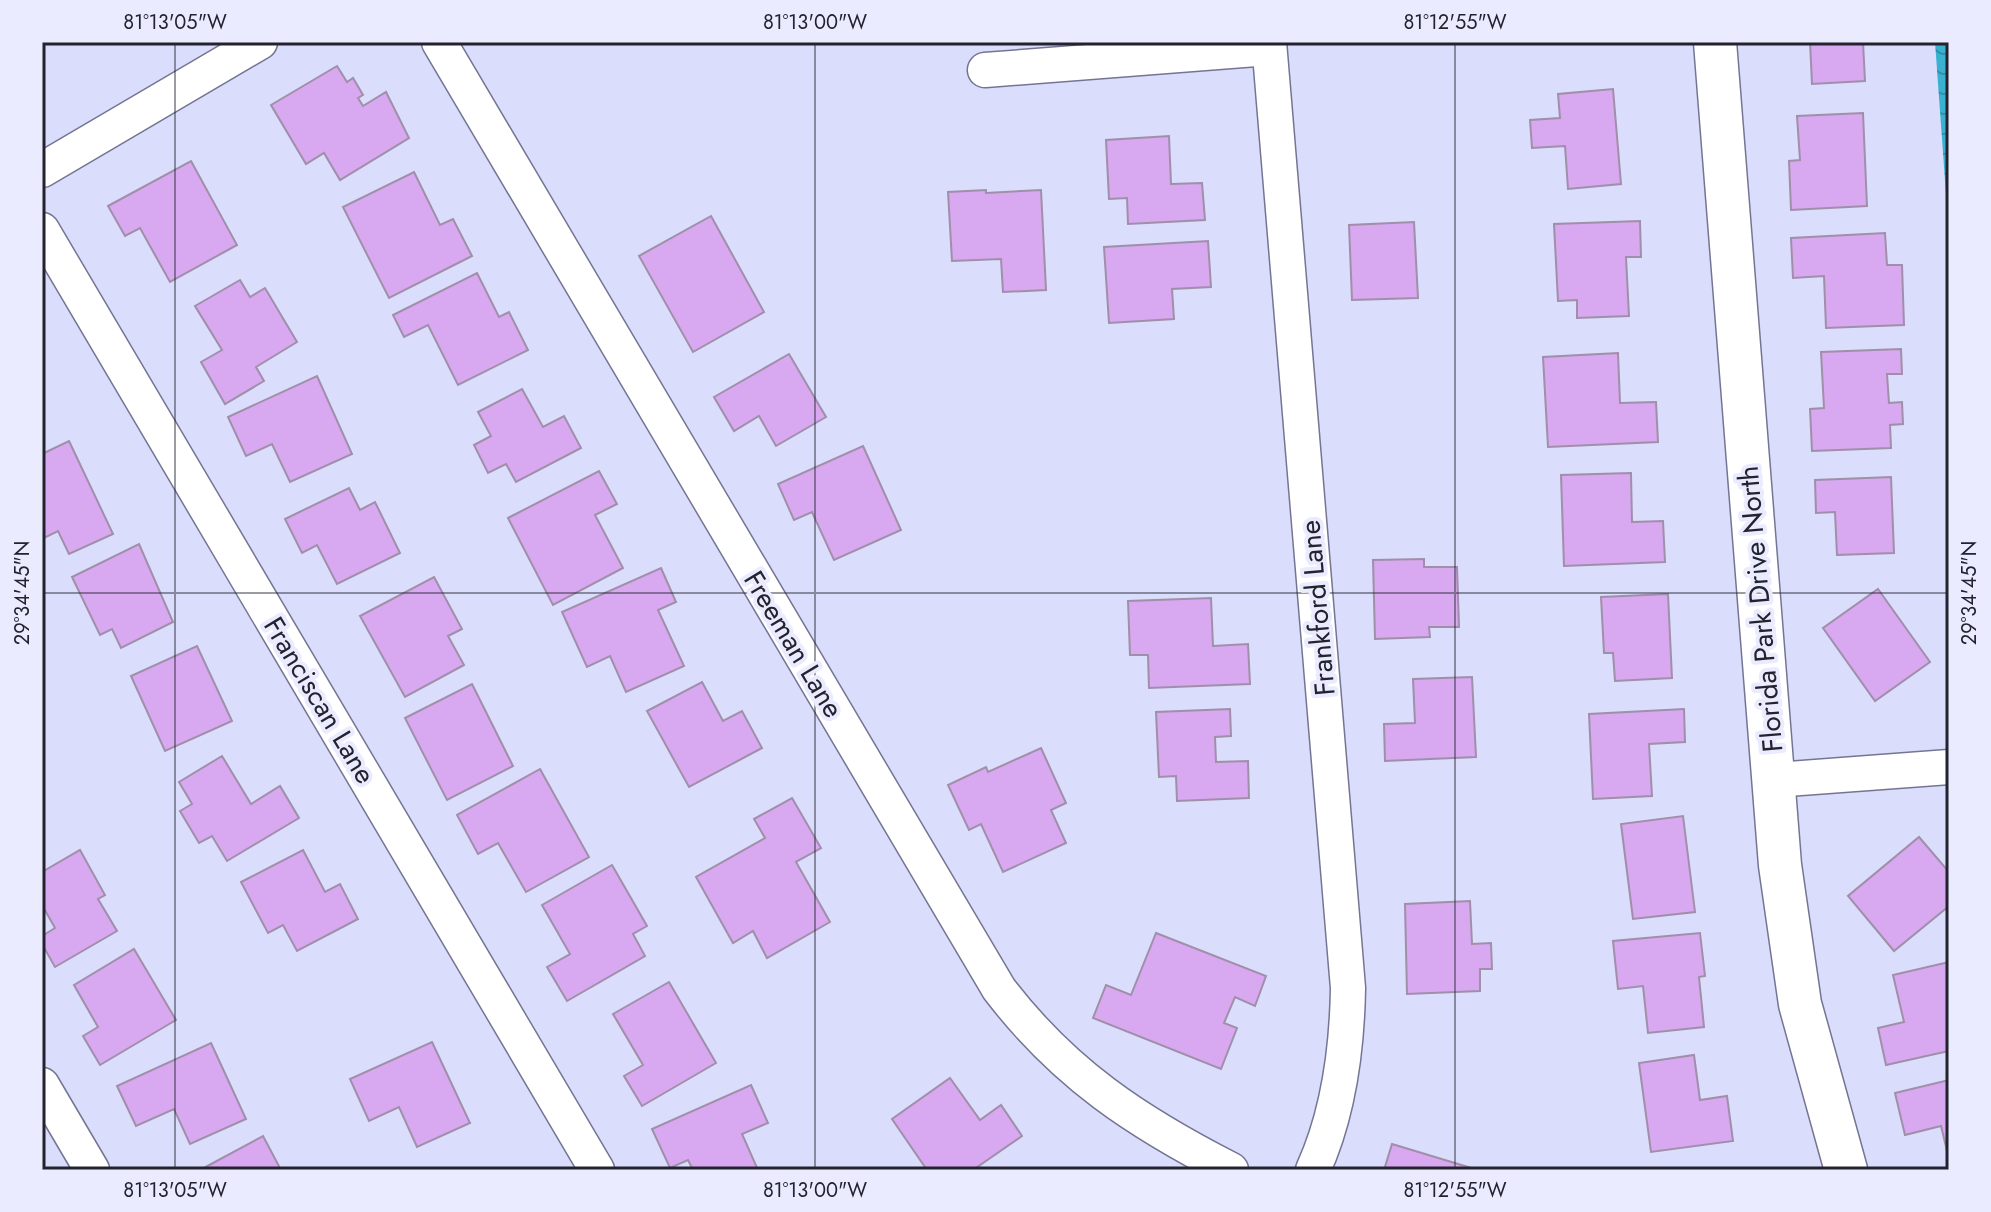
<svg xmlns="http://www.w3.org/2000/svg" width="1991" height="1212" font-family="Jost,sans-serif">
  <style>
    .water { fill: url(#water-waves) }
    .building { fill: #d8a8f0; stroke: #a08fa9; stroke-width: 2 }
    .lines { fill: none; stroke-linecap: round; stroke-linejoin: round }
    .minor-casing { stroke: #747592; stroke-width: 37 }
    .tertiary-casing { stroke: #747592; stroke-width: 45 }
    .minor { stroke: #fff; stroke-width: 34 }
    .tertiary { stroke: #fff; stroke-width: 42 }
    .ticks { fill: none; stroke: #22232e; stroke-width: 2; stroke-opacity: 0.45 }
    .labels { text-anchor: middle; stroke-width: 8; stroke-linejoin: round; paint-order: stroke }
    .street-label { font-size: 28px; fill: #22232e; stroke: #eaebff }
    .neatline { fill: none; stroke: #22232e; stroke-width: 3 }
    .ticks-label { font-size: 20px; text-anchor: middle; fill: #22232e }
  </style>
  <defs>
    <pattern id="water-waves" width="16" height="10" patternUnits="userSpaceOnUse" patternTransform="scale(2)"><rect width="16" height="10" fill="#3bb1d1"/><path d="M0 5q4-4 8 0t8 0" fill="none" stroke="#3190aa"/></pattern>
  </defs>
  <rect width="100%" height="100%" fill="#dbddfd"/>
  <path class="water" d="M1935,42h14v194z"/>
  <g class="building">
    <path d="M1810,42h53l2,39 -53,3z"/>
    <path d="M337,66l10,16 6,-4 10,17 -5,3 5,8 23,-14 23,46 -69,42 -16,-27 -18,11 -35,-59z"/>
    <path d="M1613,89l8,95 -53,5 -3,-43 -33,2 -2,-28 30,-2 -2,-24z"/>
    <path d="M1863,113l4,93 -76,4 -2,-49 11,-1 -3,-44z"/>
    <path d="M1169,136l2,48 31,-1 3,37 -77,4 -1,-26 -18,1 -3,-59z"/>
    <path d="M191,161l46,84 -67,37 -30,-54 -15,8 -17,-30z"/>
    <path d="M414,172l26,53 13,-6 19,37 -83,42 -46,-91z"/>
    <path d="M986,190v3l55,-3 5,100 -43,2 -2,-33 -49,2 -4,-69z"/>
    <path d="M711,216l53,96 -71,40 -54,-96z"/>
    <path d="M1640,221l1,36h-15l3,59 -52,2v-18l-19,1 -4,-77z"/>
    <path d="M1414,222l4,76 -66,2 -3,-75z"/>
    <path d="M1885,233l2,32h15l2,60 -78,3 -2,-52 -31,2 -2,-40z"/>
    <path d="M1208,241l3,46 -39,2 2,30 -65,4 -5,-76z"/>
    <path d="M477,273l22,44 10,-5 19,38 -70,35 -30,-60 -24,12 -11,-22z"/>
    <path d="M240,280l10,17 15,-9 32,54 -41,25 8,14 -39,23 -24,-42 21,-12 -27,-44z"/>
    <path d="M1901,349l1,25h-15l2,29 13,-1 1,22 -13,1 1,23 -79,3 -2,-42 14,-1 -3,-56z"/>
    <path d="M1618,353l2,50 36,-1 2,40 -110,5 -5,-90z"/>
    <path d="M789,354l37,63 -50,29 -17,-30 -25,15 -20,-34z"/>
    <path d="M317,376l35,78 -62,28 -18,-38 -26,12 -18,-39z"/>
    <path d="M522,389l21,38 21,-11 17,32 -65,34 -10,-18 -18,9 -14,-28 17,-9 -13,-24z"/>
    <path d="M69,441l44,93 -44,20 -11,-23 -16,8v-85z"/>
    <path d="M863,446l38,84 -67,30 -22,-48 -18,8 -16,-36z"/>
    <path d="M599,471l18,33 -22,11 28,53 -70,37 -45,-87z"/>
    <path d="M1631,473l1,49 31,-1 2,41 -101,4 -3,-91z"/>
    <path d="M1891,477l3,76 -57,2 -2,-43 -19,1 -1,-33z"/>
    <path d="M349,488l11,22 15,-8 25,51 -63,31 -20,-39 -15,8 -17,-34z"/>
    <path d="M139,544l34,78 -52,26 -9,-19 -12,6 -28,-58z"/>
    <path d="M1424,559v8h33l2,60h-30l1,10 -55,2 -2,-79z"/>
    <path d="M661,568l15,34 -18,8 26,56 -58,26 -16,-36 -23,11 -25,-55z"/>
    <path d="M434,577l28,52 -14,7 16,29 -59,32 -45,-81z"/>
    <path d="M1878,589l52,73 -55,39 -52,-73z"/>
    <path d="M1668,594l4,84 -57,3 -2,-28h-9l-3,-56z"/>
    <path d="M1211,598l2,48 35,-2 2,40 -101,4 -1,-33h-18l-2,-54z"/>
    <path d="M197,646l35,75 -67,30 -34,-75z"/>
    <path d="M1472,677l4,80 -91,4 -1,-37 31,-1 -2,-44z"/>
    <path d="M702,682l21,39 19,-10 20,37 -73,39 -42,-76z"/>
    <path d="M472,684l41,82 -66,34 -42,-82z"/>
    <path d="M1230,709l1,27 -16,1 1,25 32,-1 1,37 -72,3 -1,-25 -17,1 -3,-65z"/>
    <path d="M1684,709l1,33 -36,2 3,52 -59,3 -4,-85z"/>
    <path d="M1041,748l25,55 -15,7 15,33 -63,29 -22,-48 -12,6 -21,-45 38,-18 2,5z"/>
    <path d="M222,756l29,48 29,-18 19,32 -72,43 -15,-25 -13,7 -19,-32 12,-7 -13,-22z"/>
    <path d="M540,769l49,88 -63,35 -28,-49 -20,11 -21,-39z"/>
    <path d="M792,798l29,50 -25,14 34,60 -63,36 -14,-27 -20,12 -37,-66 69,-39 -11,-19z"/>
    <path d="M1683,816l12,96 -62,7 -12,-95z"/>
    <path d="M1919,837l30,35v34l-55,45 -46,-55z"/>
    <path d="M80,850l25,45 -7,4 19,32 -62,36 -13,-23v-8l13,-8 -13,-23v-33z"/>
    <path d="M303,850l22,42 15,-8 18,35 -61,32 -14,-26 -15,8 -27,-51z"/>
    <path d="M612,865l35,61 -14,8 12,22 -78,45 -20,-34 23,-13 -28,-49z"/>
    <path d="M1470,901l2,43 19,-1 1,26h-12v22l-73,3 -2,-90z"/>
    <path d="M1156,933l110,43 -11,30 -20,-9 -11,26 13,5 -16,41 -128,-51 13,-33 25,10z"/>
    <path d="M1700,933l5,43 -6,1 5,50 -56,6 -5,-47 -25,3 -5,-48z"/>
    <path d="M134,949l42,71 -76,45 -17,-29 15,-9 -24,-42z"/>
    <path d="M1949,962v89l-63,14 -8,-37 26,-6 -11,-47z"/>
    <path d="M669,982l47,81 -74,43 -18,-30 19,-11 -30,-51z"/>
    <path d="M432,1042l38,81 -53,24 -18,-40 -30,14 -19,-42z"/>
    <path d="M211,1043l35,76 -56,25 -16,-35 -38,17 -19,-40z"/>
    <path d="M1694,1055l6,45 27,-4 6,45 -82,11 -12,-89z"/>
    <path d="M950,1078l30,42 21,-15 21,31 -49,34h-46l-35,-51z"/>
    <path d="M1949,1080v79l-8,-33 -36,9 -10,-42z"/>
    <path d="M751,1085l17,38 -26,11 16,36h-65l-5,-10 -18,8 -18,-39z"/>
    <path d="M263,1136l18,34h-81z"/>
    <path d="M1392,1144l86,26h-94z"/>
  </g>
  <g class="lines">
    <defs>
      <g id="minor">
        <path d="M439,42l560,947c65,85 138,133 232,181"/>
        <path d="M1269,42l79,946c-1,62 -9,125 -35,182"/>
        <path d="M985,70l284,-22"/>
        <path d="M42,170l218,-128"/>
        <path d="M42,230l555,940"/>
        <path d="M1774,780l175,-13"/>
        <path d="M42,1085l50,85"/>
      </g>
      <path id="tertiary" d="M1715,42l65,823 20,139 46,166"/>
    </defs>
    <use href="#minor" class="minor-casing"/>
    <use href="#tertiary" class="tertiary-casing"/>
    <use href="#minor" class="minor"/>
    <use href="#tertiary" class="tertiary"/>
  </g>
  <path class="ticks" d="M175,42v1128M815,42v1128M1455,42v1128M42,593h1907"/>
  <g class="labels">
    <g class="street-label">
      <text transform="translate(1317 608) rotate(-95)" y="10">Frankford Lane</text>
      <text transform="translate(1760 609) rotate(-95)" y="10">Florida Park Drive North</text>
      <text transform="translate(794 644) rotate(59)" y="10">Freeman Lane</text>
      <text transform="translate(320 700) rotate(59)" y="10">Franciscan Lane</text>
    </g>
  </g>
  <rect width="1991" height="1212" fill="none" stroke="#eaebff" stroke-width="88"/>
  <rect x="44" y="44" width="1903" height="1124" class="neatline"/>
  <g class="ticks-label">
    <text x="175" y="29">81°13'05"W</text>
    <text x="815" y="29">81°13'00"W</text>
    <text x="1455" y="29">81°12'55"W</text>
    <text transform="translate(22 593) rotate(-90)" y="7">29°34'45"N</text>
    <text transform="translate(1969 593) rotate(-90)" y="7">29°34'45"N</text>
    <text x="175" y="1197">81°13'05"W</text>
    <text x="815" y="1197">81°13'00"W</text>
    <text x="1455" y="1197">81°12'55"W</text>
  </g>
</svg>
